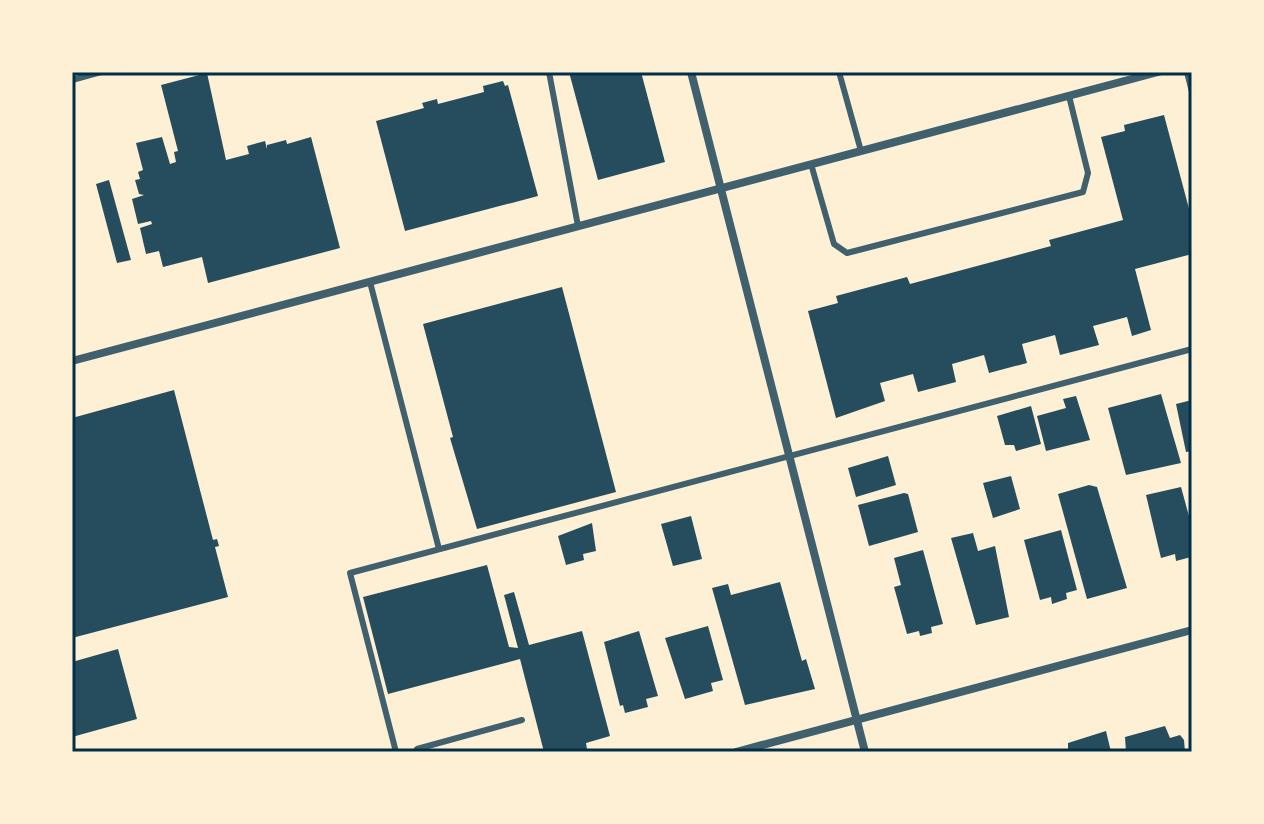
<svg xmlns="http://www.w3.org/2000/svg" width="1264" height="824" font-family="Merriweather,serif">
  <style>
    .building { fill: #264d5e }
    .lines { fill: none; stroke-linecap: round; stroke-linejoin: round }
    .service { stroke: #3f606c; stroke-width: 6 }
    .minor { stroke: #3f606c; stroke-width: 8 }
    .neatline { fill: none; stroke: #003049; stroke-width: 3 }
  </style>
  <rect width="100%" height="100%" fill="#fdf0d5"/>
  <g class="building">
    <path d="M569,72h72l24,90 -67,18z"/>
    <path d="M207,73l19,87 23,-6 -2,-8 18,-5 2,8v-4l19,-5 1,4 24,-7 29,111 -132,35 -6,-26 -39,10 -4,-16 -13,3 -6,-26 12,-4 -1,-3 -13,3 -6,-25 12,-4 -5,-1 -4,-14 5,-1 -2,-7 5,-2 -7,-27 26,-6 8,27 6,-2 -2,-10 4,-1 -17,-66z"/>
    <path d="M503,81l2,5 3,-1 30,111 -133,35 -29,-110 48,-13 -2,-5 15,-4 1,5 46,-12 -1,-6z"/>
    <path d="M1164,115l28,105v34l-57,15 16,61 -19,6 -5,-19 -34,9 6,19 -39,10 -5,-20 -33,9 5,19 -38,10 -5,-18 -32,9 4,18 -38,10 -5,-18 -33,9 5,18 -49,17 -28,-107 30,-8 -2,-7 71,-19 3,7 141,-38 -2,-6 74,-20 -22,-83 24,-6 -1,-6z"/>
    <path d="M109,180l22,80 -14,3 -21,-79z"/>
    <path d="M562,287l54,205 -139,37 -27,-91 3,-1 -30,-113z"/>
    <path d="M174,390l39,150 4,-1 2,7 -4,1 13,50 -156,41v-220z"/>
    <path d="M1161,394l20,69 -55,12 -18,-67z"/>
    <path d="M1076,396l14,44 -44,11 -9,-35 29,-8 -3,-9z"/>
    <path d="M1192,400v51l-6,1 -10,-48z"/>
    <path d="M1031,406l10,38 -25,7 -2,-6h-9l-8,-29z"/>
    <path d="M888,456l8,29 -40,12 -8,-29z"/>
    <path d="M1011,476l9,33 -27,9 -10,-35z"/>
    <path d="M1089,485l8,2 30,101 -40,11 -29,-105z"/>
    <path d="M1181,487l11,40v22l-3,1 2,7 -15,4 -1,-7 -14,4 -15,-63z"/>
    <path d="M904,493l4,1 10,38 -49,14 -11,-41z"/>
    <path d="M691,516l11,43 -29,7 -12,-42z"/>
    <path d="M592,523l4,28 -13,3 1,6 -18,5 -8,-29z"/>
    <path d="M1061,530l16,60 -11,3 1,6 -15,5 -1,-7 -11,3 -16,-60z"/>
    <path d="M973,533l5,18 17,-5 14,71 -33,8 -25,-87z"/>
    <path d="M923,550l20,74 -12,3 1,6 -12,3 -1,-5 -12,3 -13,-47 7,-2 -7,-27z"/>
    <path d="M487,565l22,82 9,1 -14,-53 10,-3 15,53 53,-14 28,105 -24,7 1,6 -12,3h-31l-24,-93 -132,35 -25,-97z"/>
    <path d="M780,582l22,79 4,-2 9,30 -70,16 -33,-117 16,-4 3,11z"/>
    <path d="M708,626l15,54 -12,3 2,8 -28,8 -20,-61z"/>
    <path d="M639,631l19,65 -12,3 2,8 -23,6 -2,-8 -3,1 -16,-64z"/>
    <path d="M118,649l19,70 -65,18v-75z"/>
    <path d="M1165,726l5,12 10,-3 4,5 1,12h-59l-1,-15z"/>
    <path d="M1106,731l5,21h-43v-9z"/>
  </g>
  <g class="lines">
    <g class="service">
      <path d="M549,72l29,154"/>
      <path d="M839,72l22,79"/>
      <path d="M1187,72l5,20"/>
      <path d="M72,80l29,-8"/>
      <path d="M811,164l23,80 13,9 236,-61 5,-19 -19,-77"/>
      <path d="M370,282l69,267"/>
      <path d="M396,752l-46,-179 842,-224"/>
      <path d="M418,752l-1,-3 105,-29"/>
    </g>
    <g class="minor">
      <path d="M691,72l174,680"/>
      <path d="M72,361l1086,-289"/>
      <path d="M736,752l456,-122"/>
    </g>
  </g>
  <rect width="1264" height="824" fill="none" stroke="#fdf0d5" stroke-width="148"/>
  <rect x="74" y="74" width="1116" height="676" class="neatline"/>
</svg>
